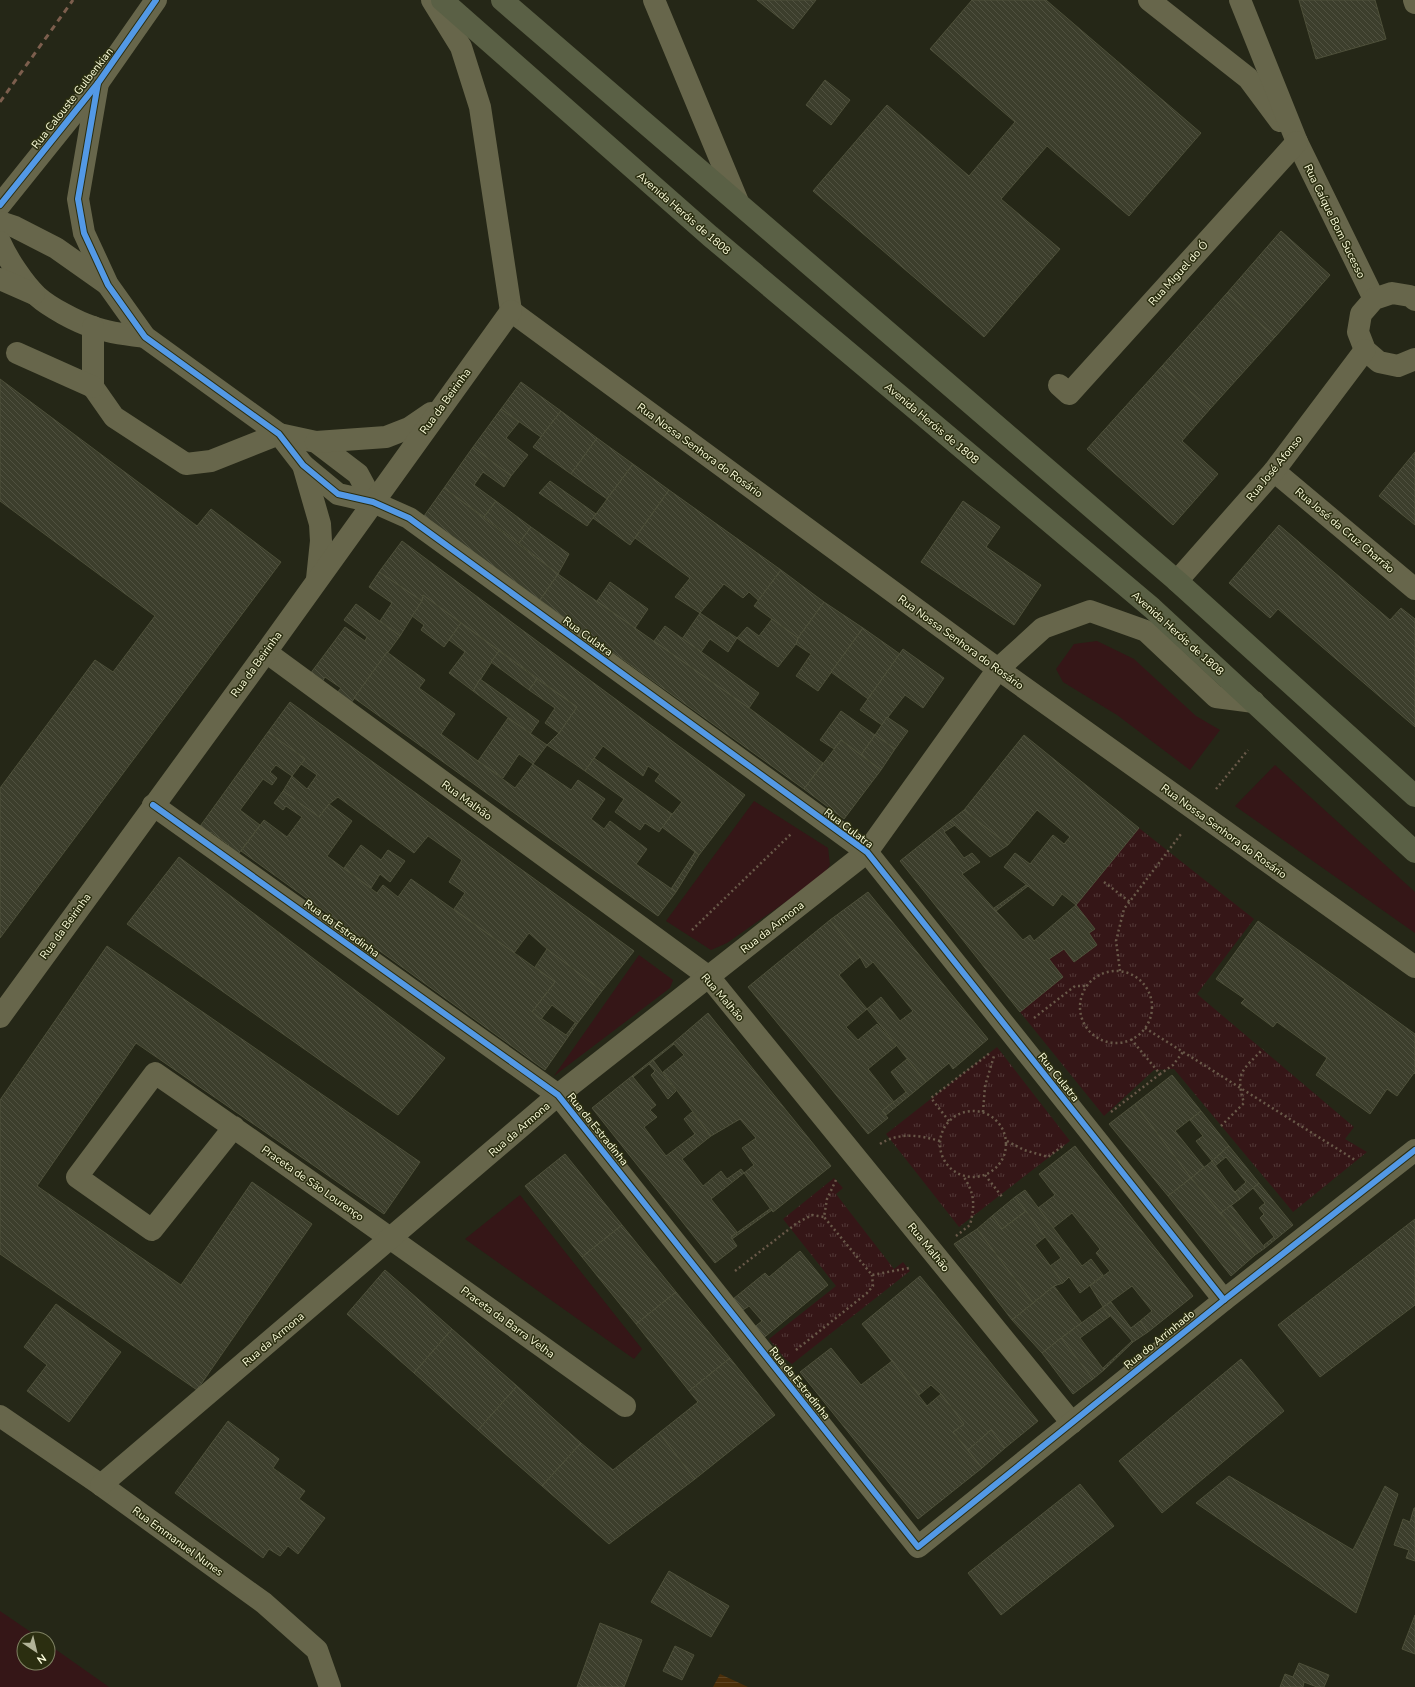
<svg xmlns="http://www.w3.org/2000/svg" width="1415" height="1687" font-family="'Nunito Sans',sans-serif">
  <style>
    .green { fill: #351617 }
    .park { fill: url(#park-tufts) }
    .water { fill: url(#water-rules) }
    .building { fill: url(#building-back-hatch); stroke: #4e503a }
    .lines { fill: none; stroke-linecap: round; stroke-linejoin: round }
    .path { stroke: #695949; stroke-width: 2.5; stroke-dasharray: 2 3; stroke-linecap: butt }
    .minor { stroke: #67664b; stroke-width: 22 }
    .major { stroke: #5a6045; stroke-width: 22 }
    .rail { stroke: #7c5e4d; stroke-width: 3; stroke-dasharray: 6 5; stroke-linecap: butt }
    .cycleway-casing { stroke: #2b2e10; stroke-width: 8 }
    .cycleway { stroke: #5399e6; stroke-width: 6 }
    .labels { text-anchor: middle; stroke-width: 3; stroke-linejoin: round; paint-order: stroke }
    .street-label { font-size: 11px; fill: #feffdd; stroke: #2b2e10 }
  </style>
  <defs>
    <pattern id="park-tufts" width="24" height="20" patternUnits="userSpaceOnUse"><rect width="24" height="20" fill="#351617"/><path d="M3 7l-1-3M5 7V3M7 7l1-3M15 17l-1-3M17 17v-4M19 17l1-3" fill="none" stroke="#533938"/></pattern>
    <pattern id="water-rules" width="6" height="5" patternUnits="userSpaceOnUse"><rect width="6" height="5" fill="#4b2e09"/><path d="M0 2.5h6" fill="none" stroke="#5d4321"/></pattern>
    <pattern id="building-back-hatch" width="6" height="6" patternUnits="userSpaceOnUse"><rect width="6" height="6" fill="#3c3e2c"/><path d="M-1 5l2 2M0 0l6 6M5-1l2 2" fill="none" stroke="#505140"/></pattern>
  </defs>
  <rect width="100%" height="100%" fill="#252717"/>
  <g class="green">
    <path d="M1097,641l37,18 62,57 24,14 -30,40 -73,-55 -54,-33 -7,-13 18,-25z"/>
    <path d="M1275,765l140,127v41l-180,-127z"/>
    <path d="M754,801l74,47 2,17 -6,10 -97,68 -16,7 -45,-29z"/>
    <path d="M639,955l34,25 -3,8 -116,88z"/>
    <path d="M520,1195l122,154 -8,10 -169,-120z"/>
    <path d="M0,1611l41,28h-17v24h24v-19l61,43h-109z"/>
  </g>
  <g class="park">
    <path d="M1139,828l115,91 -57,75 157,133 -9,12 22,13 -74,60 -119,-143 -20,1 -50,46 -84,-104 43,-35 -14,-18 15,-10 10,13 23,-17 -8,-12 6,-4 -19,-24z"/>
    <path d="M997,1047l73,94 -111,86 -73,-93z"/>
    <path d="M834,1178l9,10 -7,6 58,75 9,-7 7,9 -118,93 -7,-5 -16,-20 67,-53 -53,-67z"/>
  </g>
  <path class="water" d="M720,1674l28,13h-35z"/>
  <g class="building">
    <path d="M757,0h59l-23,29z"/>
    <path d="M972,0h74l155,133 -72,83 -82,-70 -46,53 59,50 -76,88 -171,-146 74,-86 82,71 46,-54 -85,-73z"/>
    <path d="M1299,0h76l11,39 -70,20z"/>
    <path d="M825,80l25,20 -19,25 -25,-20z"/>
    <path d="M1281,231l49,44 -55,62 -48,-44z"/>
    <path d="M1227,293l48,44 -65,72 -48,-43z"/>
    <path d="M1162,366l48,43 -28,32 36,33 -45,51 -86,-76z"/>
    <path d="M0,379l197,147 14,-17 70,53 -281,376v-150l95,-128 18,12 42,-56 -155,-115z"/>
    <path d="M521,382l40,29 -20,26 -40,-28z"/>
    <path d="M501,409l18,13 -13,16 22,17 -17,21 -38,-29z"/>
    <path d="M561,411l36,27 -26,36 -38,-27z"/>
    <path d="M597,438l36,26 -26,35 -36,-25z"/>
    <path d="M473,447l38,29 -7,11 -21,-15 -9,13 22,16 -12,16 -40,-29z"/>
    <path d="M1415,452v73l-36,-29z"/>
    <path d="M633,464l36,26 -39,55 -37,-27z"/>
    <path d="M550,481l46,33 -9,12 -48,-33z"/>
    <path d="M444,488l114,86 -18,26 -116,-84z"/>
    <path d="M669,490l112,80 -22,31 -10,-9 -6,6 -19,-14 -24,29 -25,-16 15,-19 -55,-40z"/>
    <path d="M496,501l35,26 -12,16 -35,-26z"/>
    <path d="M963,501l37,26 -14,20 55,38 -27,40 -93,-63z"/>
    <path d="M1279,525l111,95 11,-12 14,11v108l-137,-118 -8,9 -41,-35z"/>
    <path d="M531,527l38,27 -11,20 -39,-31z"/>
    <path d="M402,541l343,254 -46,60 -37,-28 20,-25 -27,-21 5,-7 -12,-8 -5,10 -40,-30 -18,25 -38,-26 12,-12 18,-26 -154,-112 -1,6 -43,-29z"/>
    <path d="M781,570l43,32 -26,36 -44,-32z"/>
    <path d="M379,572l43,29 -22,35 -20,-15 12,-18 -23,-16z"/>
    <path d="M558,574l191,134 74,55 -19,26 -264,-189z"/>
    <path d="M610,582l38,27 -13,19 -38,-27z"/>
    <path d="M423,595l38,28 -17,24 -23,-17 3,-5 -12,-9 10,-15z"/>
    <path d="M824,602l39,26 -45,63 -22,-15 15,-22 -15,-10 2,-6z"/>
    <path d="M356,604l44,32 -49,67 -14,-10 4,-5 -16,-11 -3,5 -12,-8 35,-47 20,14 2,-4 -23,-17z"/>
    <path d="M700,613l37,25 -9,14 -18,-13 -9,13 -19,-13z"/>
    <path d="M772,619l26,19 -2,6 -18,23 -41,-29 10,-11 12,9z"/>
    <path d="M461,623l38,28 -26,40 -24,-18 16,-21 -16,-12z"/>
    <path d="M665,626l94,67 -10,15 -95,-67z"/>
    <path d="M863,628l37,26 -32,45 -37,-27z"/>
    <path d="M903,649l41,29 -21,30 -18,-13 -23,30 -22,-15z"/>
    <path d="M499,651l38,28 -8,11 -38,-28z"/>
    <path d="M387,652l38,28 -6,8 36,26 -14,20 74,54 18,-24 38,26 7,-10 27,19 -14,20 13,10 6,-8 37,28 -11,15 40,28 -18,24 -304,-218z"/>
    <path d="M480,679l59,42 -9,13 -57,-43z"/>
    <path d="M537,679l40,28 -18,26 -14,-10 10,-15 -26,-18z"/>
    <path d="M290,702l344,249 -32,40 -55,-42 -18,-16 -15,20 -60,-44 11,-16 -16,-11 13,-22 -34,-24 -14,17 -76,-56 -9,7 -10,13 -36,-26 9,-15 15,13 10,-14 -16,-11 4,-5 -37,-27z"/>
    <path d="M841,711l34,24 -14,20 -20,-15 -7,9 -14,-9z"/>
    <path d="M887,717l21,14 -13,18 -20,-14z"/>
    <path d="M508,718l39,27 -14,19 -14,-10 -16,24 -25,-17z"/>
    <path d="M268,732l37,27 -13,17 -16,-11 -6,7 7,6 -5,7 -9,-6 -23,31 20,15 -24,32 -10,-8 3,-4 -18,-13 -3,4 -10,-7z"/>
    <path d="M875,735l20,14 -14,21 -20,-15z"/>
    <path d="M1024,735l115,93 -63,77 -14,-11 -9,12 -49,-39 11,-14 15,11 23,-29 11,9 6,-7 -33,-27 -29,35 -44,-35z"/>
    <path d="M841,740l40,30 -37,49 -40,-30z"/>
    <path d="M594,758l78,56 -13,18 -14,-9 -5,7 -25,-18 9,-13 -39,-28z"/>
    <path d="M283,791l36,26 10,-13 23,17 -25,35 50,37 6,-8 15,12 13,-18 144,103 -23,30 34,23 9,-12 2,1 -32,46 -304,-219 23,-31 23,17 15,-20 -16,-11 -3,4 -9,-7z"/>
    <path d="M964,810l44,35 -18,12 -40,-36z"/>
    <path d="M950,821l5,4 -11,7 20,26 8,-5 8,9 -18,12 61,66 7,-5 4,6 42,-36 19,24 -6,4 8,12 -23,17 -10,-13 -15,10 14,18 -43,35 -120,-151z"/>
    <path d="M361,845l20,15 7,-10 17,11 -15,21 -10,-8 -9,14 -27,-20z"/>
    <path d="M695,852l4,3 -23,37 -5,-3z"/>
    <path d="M179,857l266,201 -47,57 -271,-191z"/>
    <path d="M1026,885l2,1 -32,25 -2,-3z"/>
    <path d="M868,892l120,147 -35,30 -4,-6 -23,19 -59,-73 14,-12 19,24 13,-10 -40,-49 -7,6 -6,-11 -30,-37z"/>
    <path d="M830,920l30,37 -21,18 28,34 -21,18 12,13 19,-16 19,22 -28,23 26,33 -12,9 6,7 -20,16 -120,-147z"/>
    <path d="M1258,921l157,113v40l-1,-1 -17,23 -10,-7 -17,25 -54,-39 11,-17 -50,-36 -4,5 -32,-24 4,-4 -29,-20z"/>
    <path d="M107,946l313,216 -36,52 -248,-171 -99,143 144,99 71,-103 60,42 -115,166 -197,-136v-154z"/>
    <path d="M547,949l55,42 -25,33 -25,-19 -11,14 -9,-7 23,-30 -20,-15z"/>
    <path d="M708,1013l123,153 -58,46 -29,-39 10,-8 -12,-17 14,-10 -16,-19 -29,17 -48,-64 21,-17 -11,-12z"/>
    <path d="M673,1043l1,1 -41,33 23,28 -6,5 7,7 -13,10 22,29 29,-22 -11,-15 8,-7 19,24 -29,23 21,27 18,-15 6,8 14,-10 3,4 -33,26 26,33 -6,5 6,9 -22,17 -123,-155z"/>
    <path d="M907,1059l19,23 -40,33 -4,-4 24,-19 -15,-20z"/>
    <path d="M653,1060l23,31 -8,8 -17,-24 4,-4 -6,-7z"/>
    <path d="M1172,1075l29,36 -26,20 29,36 -13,11 -56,-74z"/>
    <path d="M1135,1104l56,74 -23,18 -59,-72z"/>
    <path d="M1201,1111l28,35 -17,15 -16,-20 7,-5 -13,-16z"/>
    <path d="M1075,1146l118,150 -45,36 -8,-11 12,-10 -20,-25 -29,21 -13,-21 20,-15 -14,-18 4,-4 -28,-36 -19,15 -15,-20 17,-13 -16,-21z"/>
    <path d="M1229,1146l30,37 -19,16 -5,-7 11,-10 -20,-25 -11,9 -3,-5z"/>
    <path d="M565,1154l57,71 -40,32 -57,-71z"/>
    <path d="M1212,1161l28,38 -19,14 -30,-35z"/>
    <path d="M1191,1178l64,77 -24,21 -63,-80z"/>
    <path d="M1259,1183l34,42 -28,23 -1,-3 10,-8 -14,-19 4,-4 -5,-6 6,-5 -12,-15z"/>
    <path d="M1025,1190l57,76 9,-7 12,16 -23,18 -11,-16 -6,6 -13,-17 11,-8 -46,-61z"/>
    <path d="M1015,1197l11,14 -24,18 -10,-13z"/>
    <path d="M1231,1205l34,43 -10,7 -34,-42z"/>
    <path d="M771,1208l1,2 -40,29 -1,-2z"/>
    <path d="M1026,1211l19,26 -10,8 28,38 -9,3 -21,17 -56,-74 15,-13 10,13z"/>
    <path d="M1415,1219v86l-95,72 -42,-52z"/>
    <path d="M622,1225l54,67 -40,32 -54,-67z"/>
    <path d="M977,1229l56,74 -21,17 -58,-76z"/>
    <path d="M800,1251l28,34 -67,55 -9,-11 10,-8 -13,-15 -6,4 -10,-11 32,-26 4,4z"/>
    <path d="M385,1270l67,59 -38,44 -67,-59z"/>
    <path d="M920,1276l118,145 -33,27 -14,-18 -23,20 -15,-18 11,-8 -23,-30 -10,-9 -12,10 -57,-71z"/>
    <path d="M1054,1286l28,37 -40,30 -30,-33z"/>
    <path d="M676,1292l54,66 -41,33 -53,-67z"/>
    <path d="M1111,1302l20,26 9,-7 8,11 -15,10 -30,-35z"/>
    <path d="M56,1304l65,48 -52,70 -42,-31 20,-26 -23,-18z"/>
    <path d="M1103,1307l7,9 -30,22 24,32 -11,9 -32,-41z"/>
    <path d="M452,1329l65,57 -39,44 -64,-57z"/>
    <path d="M1061,1338l32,41 -20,15 -31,-41z"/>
    <path d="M1132,1341l1,1 -29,28 -1,-2z"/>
    <path d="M831,1348l30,37 31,-24 35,45 14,-12 23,30 -11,8 29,36 -64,51 -118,-147z"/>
    <path d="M730,1358l45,57 -80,64 -36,-46 39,-31 -9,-11z"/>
    <path d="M1241,1359l43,52 -122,102 -43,-52z"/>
    <path d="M517,1386l64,57 -39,43 -64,-56z"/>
    <path d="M228,1421l51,38 -6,9 32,23 -6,8 26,19 -27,36 -10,-8 -8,10 -11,-7 -6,9 -88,-65z"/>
    <path d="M991,1430l14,18 -23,20 -14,-18z"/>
    <path d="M659,1433l36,46 -86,65 -67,-58 39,-43 32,27z"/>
    <path d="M1229,1476l124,74 32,-64 13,8 -42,119 -160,-110z"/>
    <path d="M1080,1484l34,42 -113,89 -33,-42z"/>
    <path d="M1414,1508h1v53l-9,-3 3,-8 -15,-5 9,-26 7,3z"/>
    <path d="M669,1571l60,35 -18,31 -60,-35z"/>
    <path d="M1415,1615v39l-13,-5z"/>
    <path d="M600,1623l42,17 -18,47h-47z"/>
    <path d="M675,1646l19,9 -12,25 -19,-9z"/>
    <path d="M1299,1663l30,12 -5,12h-7l-13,-5 -1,5h-23l5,-13 8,3z"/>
  </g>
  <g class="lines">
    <g class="path">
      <path d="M1216,789l32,-39"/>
      <path d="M1104,882l26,20"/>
      <path d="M692,930l100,-97"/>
      <path d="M1120,971l-4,-30 8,-32 57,-75"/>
      <circle cx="1116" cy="1007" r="36"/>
      <path d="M1034,1018l41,-32h11"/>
      <path d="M1145,1028l210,132"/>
      <path d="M1131,1039l29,35 13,-9 10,-13"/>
      <circle cx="973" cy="1144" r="33"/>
      <path d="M983,1112l2,-26 9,-30"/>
      <path d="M1111,1112l49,-38"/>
      <path d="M949,1121l-18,-23 59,-45"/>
      <path d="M1221,1126l23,-23c-9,-31 -2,-32 19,-54"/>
      <path d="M1007,1141l17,9 24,7 16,-12"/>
      <path d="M880,1144c19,-12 39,-9 60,-3"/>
      <path d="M985,1175l18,23"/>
      <path d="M836,1180l-9,19 -3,18 48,58 37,-7"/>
      <path d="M956,1236l14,-11c5,-20 5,-32 -7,-49"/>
      <path d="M735,1271l62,-48 15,-8 12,2"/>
      <path d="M796,1350l71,-57 6,-7 -1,-11"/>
    </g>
    <g class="minor">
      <path d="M432,0l29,47 19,60 31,204"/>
      <path d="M654,0l84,202"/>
      <path d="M1149,0l99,78 32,43"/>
      <path d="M1240,0l57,142 77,157"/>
      <path d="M1414,0l1,3"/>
      <path d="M98,83l-20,116 6,34 24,52 37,52 134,97 24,31 35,29 35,8 36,16 458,334 357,448"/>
      <path d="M0,205l98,-122 58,-83"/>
      <path d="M0,222l15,5 41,21 51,36"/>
      <path d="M0,242c7,16 24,42 37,54 12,11 40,26 56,31 16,6 35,8 52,10"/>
      <path d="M0,279l34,15"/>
      <path d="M1415,300l-5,-4 -18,-3 -18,6 -13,15 -3,18 7,18 14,12 19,4 17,-7"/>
      <path d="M511,311l487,358 417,298"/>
      <path d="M93,327v60l21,30 72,47 25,-3 68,-27 37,8 42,32 15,28"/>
      <path d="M17,353l76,34"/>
      <path d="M1059,385l10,9 228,-252"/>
      <path d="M316,442l70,-5 23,-9 22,-15"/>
      <path d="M303,465l17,59 1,17 -4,38"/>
      <path d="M1274,471l141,118"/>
      <path d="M1177,581l97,-110 91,-121"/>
      <path d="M266,652l443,325 363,446"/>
      <path d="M153,805l405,290 360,452 306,-247 191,-150"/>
      <path d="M0,1017l266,-365 245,-341"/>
      <path d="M234,1127l-82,103 -75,-53 78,-104c158,109 314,221 470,333"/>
      <path d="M0,1416l101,69 163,118 53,47 13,37"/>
      <path d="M101,1485l457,-390 309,-243 131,-183 45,-41 47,-17 56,20 70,66 38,5"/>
    </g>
    <g class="major">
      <path d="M442,0l268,236 442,372 263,244"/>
      <path d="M502,0l675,581 238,215"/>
    </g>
    <path class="rail" d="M0,102l73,-102"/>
    <defs>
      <g id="cycleway">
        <path d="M98,83l-20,116 6,34 24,52 37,52 134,97 24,31 35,29 35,8 36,16 458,334 357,448"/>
        <path d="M0,205l98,-122 58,-83"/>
        <path d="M153,805l405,290 360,452 306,-247 191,-150"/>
      </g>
    </defs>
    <use href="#cycleway" class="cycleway-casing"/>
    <use href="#cycleway" class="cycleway"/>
  </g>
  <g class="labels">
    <g class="street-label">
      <text transform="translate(72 98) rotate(-52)" y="4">Rua Calouste Gulbenkian</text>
      <text transform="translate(684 213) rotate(41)" y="4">Avenida Heróis de 1808</text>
      <text transform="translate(1335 221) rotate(64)" y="4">Rua Caíque Bom Sucesso</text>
      <text transform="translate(1178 273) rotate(-48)" y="4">Rua Miguel do Ó</text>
      <text transform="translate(445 401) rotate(-54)" y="4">Rua da Beirinha</text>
      <text transform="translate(932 423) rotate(40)" y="4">Avenida Heróis de 1808</text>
      <text transform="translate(700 450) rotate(36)" y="4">Rua Nossa Senhora do Rosário</text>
      <text transform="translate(1274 468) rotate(-51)" y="4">Rua José Afonso</text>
      <text transform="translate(1345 530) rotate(40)" y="4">Rua José da Cruz Charrão</text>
      <text transform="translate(1178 633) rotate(42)" y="4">Avenida Heróis de 1808</text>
      <text transform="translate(588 636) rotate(36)" y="4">Rua Culatra</text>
      <text transform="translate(961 642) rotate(36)" y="4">Rua Nossa Senhora do Rosário</text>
      <text transform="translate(256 664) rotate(-54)" y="4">Rua da Beirinha</text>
      <text transform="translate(467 800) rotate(36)" y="4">Rua Malhão</text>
      <text transform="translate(849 828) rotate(37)" y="4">Rua Culatra</text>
      <text transform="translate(1224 831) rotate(36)" y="4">Rua Nossa Senhora do Rosário</text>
      <text transform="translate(65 926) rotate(-54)" y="4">Rua da Beirinha</text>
      <text transform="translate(772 927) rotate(-38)" y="4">Rua da Armona</text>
      <text transform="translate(342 928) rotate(36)" y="4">Rua da Estradinha</text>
      <text transform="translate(723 997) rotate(49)" y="4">Rua Malhão</text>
      <text transform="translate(1059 1077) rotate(51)" y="4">Rua Culatra</text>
      <text transform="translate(519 1129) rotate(-41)" y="4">Rua da Armona</text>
      <text transform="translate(598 1129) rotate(51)" y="4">Rua da Estradinha</text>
      <text transform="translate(313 1183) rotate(35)" y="4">Praceta de São Lourenço</text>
      <text transform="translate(929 1247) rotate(51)" y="4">Rua Malhão</text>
      <text transform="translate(508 1322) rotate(36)" y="4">Praceta da Barra Velha</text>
      <text transform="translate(273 1339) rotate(-40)" y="4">Rua da Armona</text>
      <text transform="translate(1159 1339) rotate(-39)" y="4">Rua do Arrinhado</text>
      <text transform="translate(800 1383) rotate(51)" y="4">Rua da Estradinha</text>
      <text transform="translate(178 1541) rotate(36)" y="4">Rua Emmanuel Nunes</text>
    </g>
  </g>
  <g transform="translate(36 1651) rotate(145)"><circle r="19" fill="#2b2e10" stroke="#7f8262"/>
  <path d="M0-3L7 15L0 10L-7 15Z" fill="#b2b398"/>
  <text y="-6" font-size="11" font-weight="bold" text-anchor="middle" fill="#feffdd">N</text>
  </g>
</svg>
